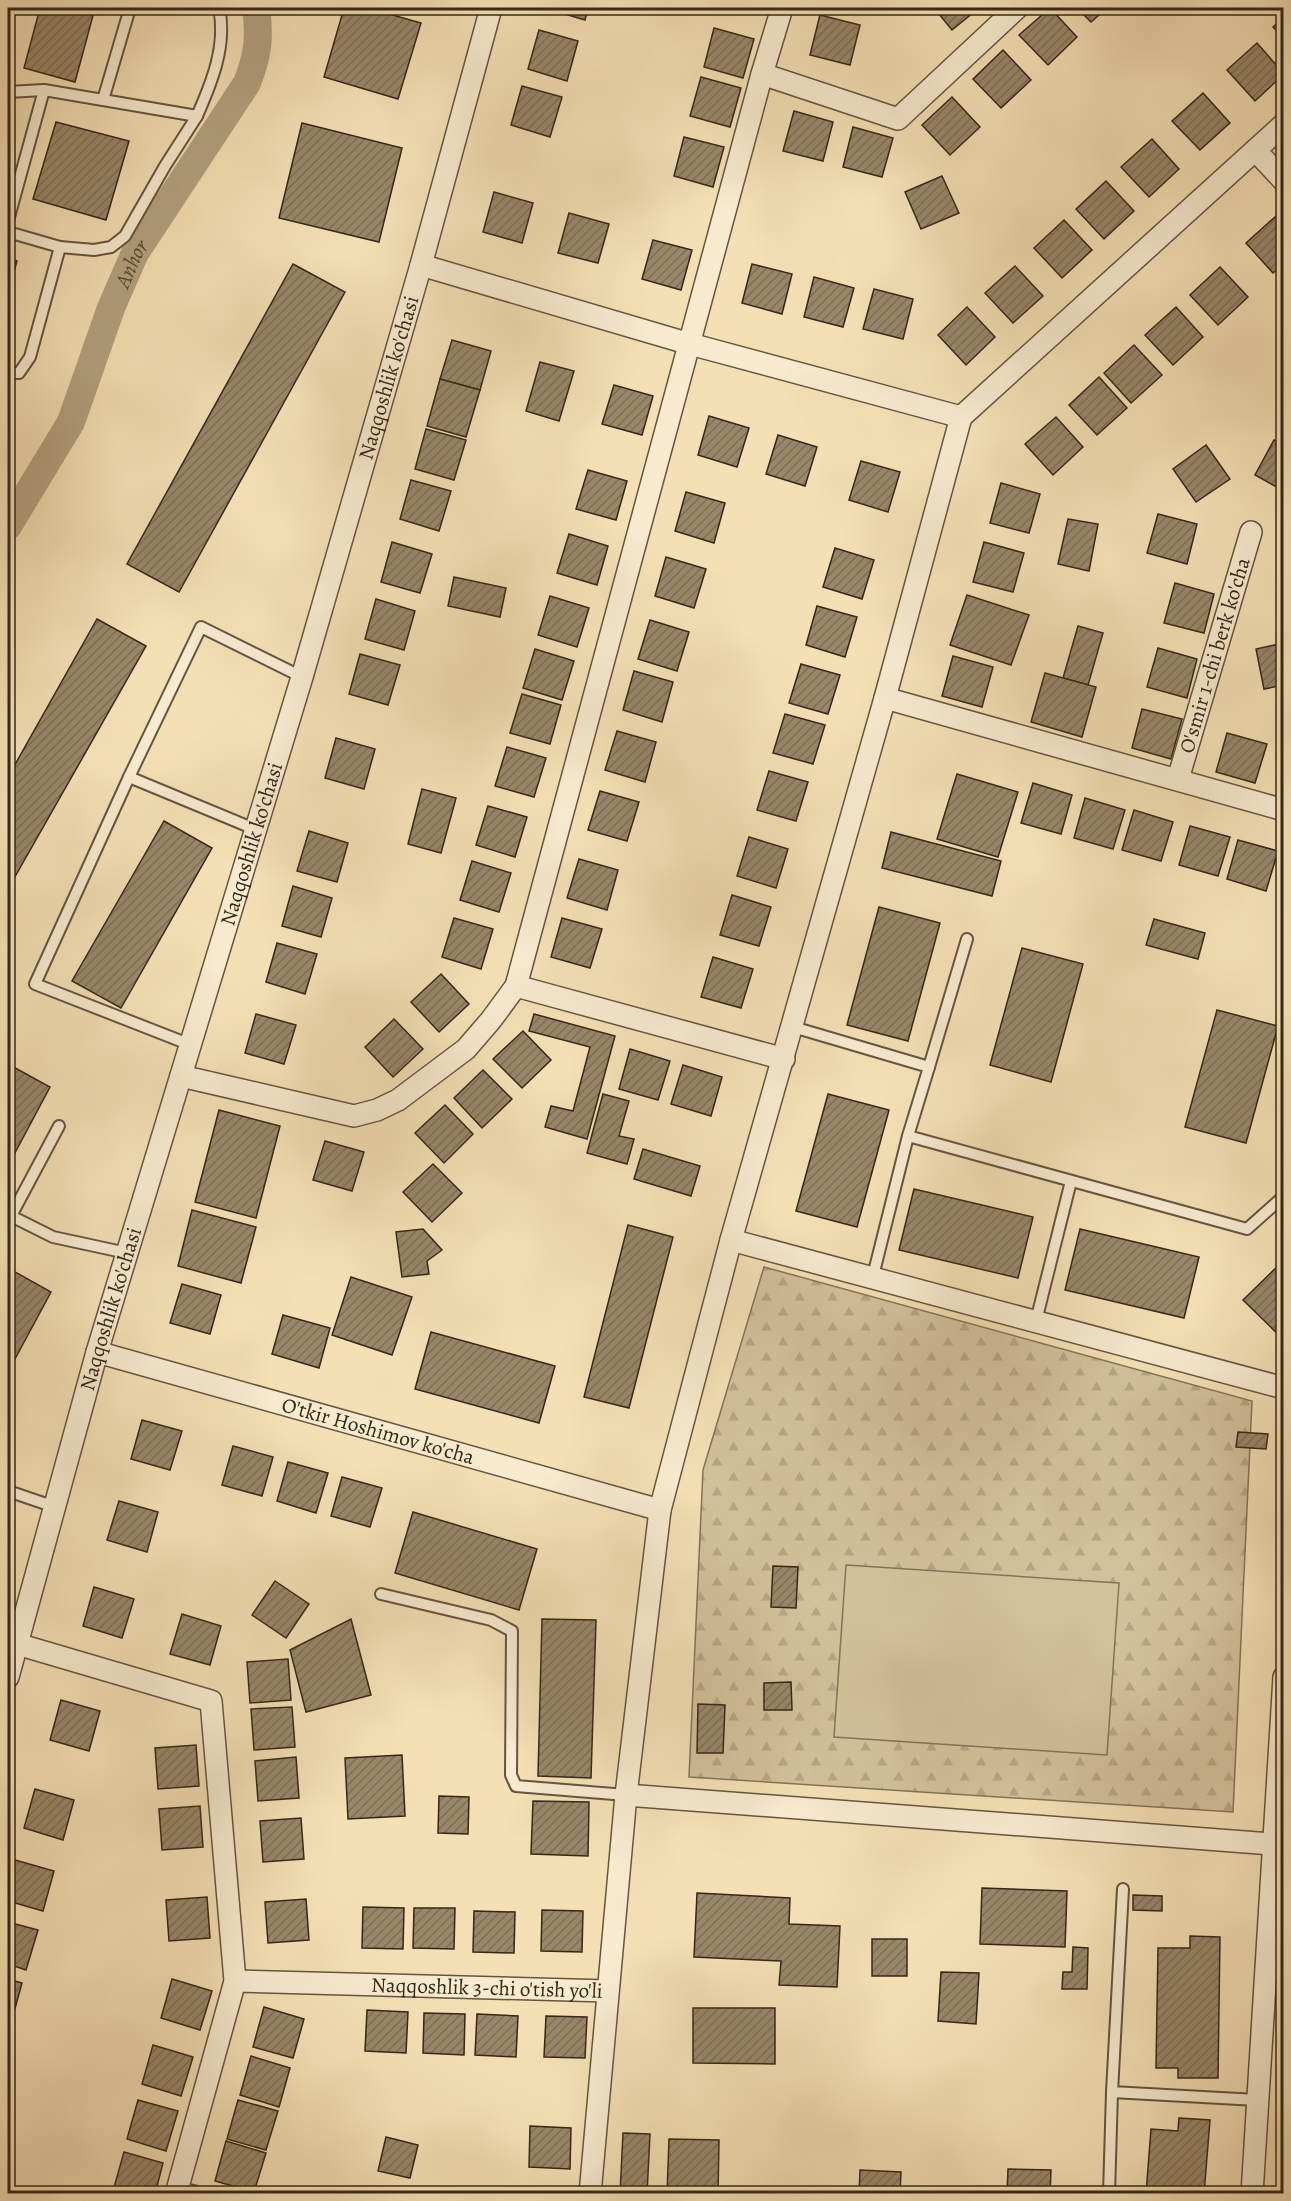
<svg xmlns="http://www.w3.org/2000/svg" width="1291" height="2201" font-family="Alegreya,serif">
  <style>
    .forest { fill: url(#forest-firs); stroke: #84745a; stroke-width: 1.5 }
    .garden { fill: #d4c19b; stroke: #84745a; stroke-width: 1.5 }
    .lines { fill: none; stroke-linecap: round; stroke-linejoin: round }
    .canal { stroke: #b4a180; stroke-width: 28 }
    .building { fill: url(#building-hatch); stroke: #352718; stroke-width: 1.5 }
    .service-casing { stroke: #655540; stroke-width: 14 }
    .minor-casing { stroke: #655540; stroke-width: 24 }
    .service { stroke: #f8ebd0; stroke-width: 10 }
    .minor { stroke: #f8ebd0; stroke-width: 21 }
    .labels { text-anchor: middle; stroke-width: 6; stroke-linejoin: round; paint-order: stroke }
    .street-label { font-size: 21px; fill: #352718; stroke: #f8ebd0 }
    .water-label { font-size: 22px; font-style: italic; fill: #5b4c37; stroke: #f8ebd0 }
  </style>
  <defs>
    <pattern id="forest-firs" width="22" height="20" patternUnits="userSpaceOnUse" patternTransform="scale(1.5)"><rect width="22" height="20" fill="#d4c19b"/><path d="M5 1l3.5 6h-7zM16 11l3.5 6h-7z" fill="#b7a685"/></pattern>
    <pattern id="building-hatch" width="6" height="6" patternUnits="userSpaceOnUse" patternTransform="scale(1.5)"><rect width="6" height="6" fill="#99876a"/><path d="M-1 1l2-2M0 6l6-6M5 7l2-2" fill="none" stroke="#7e6e56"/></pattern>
  </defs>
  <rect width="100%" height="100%" fill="#f5e0b6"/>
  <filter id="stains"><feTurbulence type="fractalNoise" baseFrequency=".00333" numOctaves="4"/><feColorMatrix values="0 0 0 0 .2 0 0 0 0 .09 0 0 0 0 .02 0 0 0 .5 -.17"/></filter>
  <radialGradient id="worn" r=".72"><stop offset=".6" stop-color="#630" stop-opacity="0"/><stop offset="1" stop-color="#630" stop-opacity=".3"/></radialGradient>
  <path class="forest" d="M764,1267l488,134 -19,411 -544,-35 14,-307z"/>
  <path class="garden" d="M846,1565l273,18 -12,172 -273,-18z"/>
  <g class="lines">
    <path class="canal" id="s1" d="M8,526l63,-104 40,-114 24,-55 112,-170c11,-28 13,-46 9,-75"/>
  </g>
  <g class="building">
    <path d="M40,8h55l-20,74 -51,-14z"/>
    <path d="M344,8h24l53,15 -23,76 -74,-22z"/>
    <path d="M545,8h43l-3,12z"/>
    <path d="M934,8h45l-27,22z"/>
    <path d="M1050,8l27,29 -29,28 -29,-30z"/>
    <path d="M1077,8h30l-16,14z"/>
    <path d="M820,15l40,10 -10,40 -40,-10z"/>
    <path d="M1284,17v21l-11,-11z"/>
    <path d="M714,28l40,11 -11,39 -39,-11z"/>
    <path d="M539,30l39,11 -11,40 -39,-12z"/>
    <path d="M1257,43l27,31 -29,27 -28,-31z"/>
    <path d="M1003,50l28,30 -30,28 -28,-29z"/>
    <path d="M701,77l40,11 -11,39 -40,-11z"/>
    <path d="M522,86l40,11 -12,40 -39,-12z"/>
    <path d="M1203,93l27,30 -30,27 -28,-29z"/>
    <path d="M952,97l28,30 -30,28 -28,-30z"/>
    <path d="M794,111l39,11 -10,39 -40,-10z"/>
    <path d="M56,122l73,19 -23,79 -73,-21z"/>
    <path d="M302,123l100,25 -23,94 -100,-24z"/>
    <path d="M853,127l40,11 -11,39 -39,-10z"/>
    <path d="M684,137l40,10 -11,40 -39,-11z"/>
    <path d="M1152,139l27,30 -30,28 -28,-30z"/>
    <path d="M942,176l17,37 -38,16 -16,-37z"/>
    <path d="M1106,181l28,30 -30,28 -28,-30z"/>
    <path d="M494,192l39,11 -11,40 -39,-11z"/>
    <path d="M569,213l40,11 -11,39 -40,-10z"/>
    <path d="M1276,216l8,8v40l-11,9 -27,-30z"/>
    <path d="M1064,220l28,30 -30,28 -28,-30z"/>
    <path d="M653,240l39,10 -11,40 -39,-11z"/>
    <path d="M8,258l9,3 -9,33z"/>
    <path d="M293,264l52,28 -166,300 -52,-28z"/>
    <path d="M752,264l40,10 -10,40 -40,-11z"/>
    <path d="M1015,266l28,30 -30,27 -28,-30z"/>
    <path d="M1220,267l28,30 -30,28 -28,-30z"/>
    <path d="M814,277l40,11 -11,39 -39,-10z"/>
    <path d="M874,289l39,10 -10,40 -40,-10z"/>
    <path d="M967,307l28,30 -29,28 -28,-30z"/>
    <path d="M1176,307l27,30 -30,28 -28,-30z"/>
    <path d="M452,340l39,11 -11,39 -40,-11z"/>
    <path d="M1134,345l28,30 -31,28 -27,-30z"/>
    <path d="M540,362l34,9 -15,50 -33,-10z"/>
    <path d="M1099,377l28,31 -30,27 -28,-30z"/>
    <path d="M440,379l40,11 -14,47 -39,-11z"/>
    <path d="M614,385l39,11 -11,39 -40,-11z"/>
    <path d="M709,416l40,12 -12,39 -39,-12z"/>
    <path d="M1056,417l27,30 -30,28 -28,-31z"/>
    <path d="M426,429l40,11 -12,40 -39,-11z"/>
    <path d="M778,435l39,12 -12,39 -39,-12z"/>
    <path d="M1274,440l10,4v47l-29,-16z"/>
    <path d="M1206,445l24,34 -34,23 -23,-33z"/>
    <path d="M861,461l39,11 -12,40 -39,-12z"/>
    <path d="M588,470l39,11 -11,39 -40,-11z"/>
    <path d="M411,480l40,11 -12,40 -39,-12z"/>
    <path d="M1001,483l39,11 -11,39 -39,-10z"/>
    <path d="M686,492l39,11 -11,40 -39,-12z"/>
    <path d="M1158,514l39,10 -10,40 -40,-11z"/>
    <path d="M1068,519l30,5 -9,47 -31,-7z"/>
    <path d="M569,534l39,12 -11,39 -40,-12z"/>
    <path d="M392,542l40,12 -12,39 -39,-11z"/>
    <path d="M984,542l40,11 -11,39 -40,-10z"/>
    <path d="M835,548l39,12 -12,39 -39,-12z"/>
    <path d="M666,557l40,12 -12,39 -39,-12z"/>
    <path d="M454,577l52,11 -6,29 -52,-11z"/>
    <path d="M1175,583l39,11 -10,39 -40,-10z"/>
    <path d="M967,595l62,20 -18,50 -61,-20z"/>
    <path d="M550,596l39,12 -12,39 -39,-12z"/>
    <path d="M376,599l39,12 -11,39 -39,-11z"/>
    <path d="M817,606l40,11 -12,40 -39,-12z"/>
    <path d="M97,619l49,27 -138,243v-112z"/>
    <path d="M650,620l39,12 -12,39 -39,-12z"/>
    <path d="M1078,626l25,7 -15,52 -25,-7z"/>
    <path d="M1284,643v42l-20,4 -8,-40z"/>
    <path d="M1158,648l39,11 -10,39 -40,-11z"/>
    <path d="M535,649l39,12 -12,39 -39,-12z"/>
    <path d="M360,654l40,11 -12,40 -39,-11z"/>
    <path d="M953,656l40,11 -11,40 -40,-11z"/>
    <path d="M801,664l39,11 -12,39 -39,-11z"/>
    <path d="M634,671l39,11 -11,40 -39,-12z"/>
    <path d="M1045,673l51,14 -14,50 -51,-15z"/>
    <path d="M522,694l39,11 -11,39 -40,-11z"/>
    <path d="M1142,709l40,10 -11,40 -39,-11z"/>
    <path d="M785,714l40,11 -12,39 -40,-11z"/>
    <path d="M617,731l39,11 -11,40 -40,-12z"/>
    <path d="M1227,733l40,11 -12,39 -39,-11z"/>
    <path d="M336,738l39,11 -11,40 -39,-11z"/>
    <path d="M507,747l39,11 -12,39 -39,-11z"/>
    <path d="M769,771l39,11 -12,39 -39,-11z"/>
    <path d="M957,774l61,18 -20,65 -61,-18z"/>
    <path d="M1033,783l39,12 -11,39 -40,-11z"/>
    <path d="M422,789l34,9 -15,55 -33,-9z"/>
    <path d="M600,791l39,11 -12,39 -39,-11z"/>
    <path d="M1085,798l40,12 -12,39 -39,-11z"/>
    <path d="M488,806l39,11 -12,40 -39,-12z"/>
    <path d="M1134,810l39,12 -12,39 -39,-11z"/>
    <path d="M164,821l48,27 -91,160 -49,-27z"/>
    <path d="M1190,826l40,11 -12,39 -39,-11z"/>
    <path d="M309,831l39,12 -11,39 -40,-11z"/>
    <path d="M891,832l110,29 -9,35 -110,-28z"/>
    <path d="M749,837l39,12 -12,39 -39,-12z"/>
    <path d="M1238,840l40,11 -12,40 -39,-12z"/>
    <path d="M579,859l39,11 -11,40 -40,-12z"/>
    <path d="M472,861l39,12 -12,39 -39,-12z"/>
    <path d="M293,886l39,12 -11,39 -39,-11z"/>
    <path d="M732,895l39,12 -12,39 -39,-11z"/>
    <path d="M879,907l61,16 -32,118 -61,-16z"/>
    <path d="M454,918l39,11 -12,40 -39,-12z"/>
    <path d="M562,918l40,11 -12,39 -39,-11z"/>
    <path d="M1154,919l51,14 -7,26 -52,-14z"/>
    <path d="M277,943l40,11 -12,40 -39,-12z"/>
    <path d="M1022,948l61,16 -32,118 -61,-17z"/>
    <path d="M713,957l40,12 -12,39 -40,-11z"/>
    <path d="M441,974l28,30 -30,28 -28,-30z"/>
    <path d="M1217,1010l61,16 -32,117 -61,-16z"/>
    <path d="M256,1014l40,11 -12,39 -39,-11z"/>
    <path d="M534,1014l81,22 -28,103 -42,-12 6,-21 22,5 17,-64 -61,-16z"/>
    <path d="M394,1019l29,30 -30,28 -28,-30z"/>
    <path d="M523,1031l28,29 -29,28 -29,-29z"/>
    <path d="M630,1049l40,12 -12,39 -39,-11z"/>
    <path d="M8,1064l42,23 -42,79z"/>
    <path d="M683,1065l39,12 -11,39 -40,-12z"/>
    <path d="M483,1070l29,29 -30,29 -28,-30z"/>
    <path d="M603,1094l26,7 -10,35 15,3 -7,25 -40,-11z"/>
    <path d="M828,1094l61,16 -32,117 -61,-16z"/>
    <path d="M445,1105l28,29 -29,29 -29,-30z"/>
    <path d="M219,1110l61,16 -24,92 -61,-16z"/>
    <path d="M325,1141l39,11 -12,39 -39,-11z"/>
    <path d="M643,1149l57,17 -9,30 -57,-17z"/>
    <path d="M433,1164l29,29 -30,29 -29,-30z"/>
    <path d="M914,1189l119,28 -15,61 -119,-28z"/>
    <path d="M192,1210l64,17 -15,56 -63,-17z"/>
    <path d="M628,1225l45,12 -44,171 -45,-11z"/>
    <path d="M423,1229l19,21 -15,11 2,13 -27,3 -6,-45z"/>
    <path d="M1080,1229l119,28 -15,61 -119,-28z"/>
    <path d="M1284,1260v80l-41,-40z"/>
    <path d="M8,1268l43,24 -43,80z"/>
    <path d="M351,1277l61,20 -20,58 -60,-20z"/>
    <path d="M182,1284l39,11 -11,39 -40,-11z"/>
    <path d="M283,1315l47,13 -11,40 -47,-14z"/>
    <path d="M431,1332l124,34 -16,57 -124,-34z"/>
    <path d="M142,1420l40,11 -12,39 -39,-11z"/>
    <path d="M1238,1432l30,2 -2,15 -30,-2z"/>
    <path d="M233,1446l40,11 -11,39 -40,-11z"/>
    <path d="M288,1462l40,11 -12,40 -39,-12z"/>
    <path d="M342,1477l40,11 -12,39 -39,-11z"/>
    <path d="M119,1501l39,11 -11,40 -40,-12z"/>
    <path d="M413,1512l124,37 -18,61 -124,-37z"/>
    <path d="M773,1566l25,1 -2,41 -25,-1z"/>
    <path d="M275,1581l34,23 -23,34 -34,-23z"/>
    <path d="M94,1587l40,12 -12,39 -39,-12z"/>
    <path d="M182,1614l39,12 -11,39 -40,-11z"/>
    <path d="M351,1619l20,76 -65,17 -16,-62z"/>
    <path d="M542,1619l54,1 -5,158 -53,-2z"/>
    <path d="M288,1659l3,41 -41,3 -3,-41z"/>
    <path d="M791,1682l1,28h-28v-27z"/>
    <path d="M61,1700l39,11 -11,40 -39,-11z"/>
    <path d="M698,1704l27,1 -2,48h-26z"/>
    <path d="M292,1707l3,40 -41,3 -3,-41z"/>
    <path d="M196,1745l3,41 -41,3 -3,-41z"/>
    <path d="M402,1755l3,61 -57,3 -3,-61z"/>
    <path d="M296,1757l3,41 -41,3 -3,-40z"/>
    <path d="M35,1789l39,11 -11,40 -39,-12z"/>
    <path d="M439,1796l30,1 -1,37 -30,-1z"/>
    <path d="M533,1801l56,1 -1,54 -57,-2z"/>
    <path d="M200,1806l3,41 -41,3 -3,-41z"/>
    <path d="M301,1818l3,41 -41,3 -3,-41z"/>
    <path d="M15,1860l39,11 -11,40 -35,-10v-15z"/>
    <path d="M982,1888l85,3 -2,56 -85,-3z"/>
    <path d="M697,1893l93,5 -1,26 51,2 -3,61 -58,-2 2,-24 -87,-4z"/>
    <path d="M1133,1895l29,1v15l-29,-1z"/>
    <path d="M207,1897l3,41 -41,3 -3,-41z"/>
    <path d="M306,1899l3,41 -41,3 -3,-41z"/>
    <path d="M363,1907l41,1 -1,41 -41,-1z"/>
    <path d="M414,1908h41l-1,41 -41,-1z"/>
    <path d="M542,1910l41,1 -1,41 -41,-1z"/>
    <path d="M474,1911l41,1 -1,41 -41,-1z"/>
    <path d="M8,1922l30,8 -12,40 -18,-6z"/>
    <path d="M1190,1936l30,1 -2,141h-40v-10h-22l2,-120h32z"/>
    <rect x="872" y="1939" width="35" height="37"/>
    <path d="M1073,1947l15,1 -1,41h-25l1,-17h9z"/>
    <path d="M941,1972l38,1 -3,51 -38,-3z"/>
    <path d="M8,1979l14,4 -11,40 -3,-1z"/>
    <path d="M172,1979l40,12 -12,39 -39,-12z"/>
    <path d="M264,2007l40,12 -11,39 -40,-11z"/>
    <path d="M693,2008h82v56l-82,-1z"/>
    <path d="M367,2010l41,2 -2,41 -41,-2z"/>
    <path d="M424,2013l41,1 -1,41 -41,-2z"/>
    <path d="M477,2014l41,2 -2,41 -41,-2z"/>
    <path d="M546,2016l41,1 -2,41 -41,-1z"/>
    <path d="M153,2045l40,12 -12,39 -39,-12z"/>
    <path d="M251,2056l39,12 -11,39 -39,-12z"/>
    <path d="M138,2100l40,11 -12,40 -39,-12z"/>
    <path d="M238,2100l40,11 -12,39 -39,-11z"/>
    <path d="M1179,2118l31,2 -6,74h-58l5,-65 27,2z"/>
    <path d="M530,2126l41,2 -1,41 -41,-2z"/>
    <path d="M623,2133l27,1 -3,60h-27z"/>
    <path d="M386,2137l32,8 -8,33 -32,-7z"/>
    <path d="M669,2139l50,1 -1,54h-51z"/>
    <path d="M226,2141l40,12 -12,39 -39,-11z"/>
    <path d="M124,2152l39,11 -8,31h-34l-8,-3z"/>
    <path d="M1008,2169l43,1 -1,24h-43z"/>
    <path d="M860,2170l41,2 -1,22h-41z"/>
    <path d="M530,2188l41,2v4h-41z"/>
  </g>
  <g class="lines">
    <defs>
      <g id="service">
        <path d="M8,92l36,-2 59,10 27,-92"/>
        <path d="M103,100l94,16c15,-34 30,-71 22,-108"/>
        <path d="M8,221l36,-131"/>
        <path d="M8,232l52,15 34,3 17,-3 14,-11 40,-70 32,-50"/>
        <path d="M8,373h11l11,-16 30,-110"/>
        <path d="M129,777l72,-150 101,50"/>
        <path d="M793,1027l136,40 -21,69 339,93 37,-33"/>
        <path d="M191,1045l-156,-61 94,-207 128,53"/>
        <path d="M929,1067l38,-128"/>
        <path d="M11,1216l48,-90"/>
        <path d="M8,1220l3,-4 42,21 74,16"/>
        <path d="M873,1276l35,-140"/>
        <path d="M1036,1321l35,-140"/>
        <path d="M8,1491l47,16"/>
        <path d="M381,1594l110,26 21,11 -1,144 5,11 110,9"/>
        <path d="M1123,1889l-11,203 145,8"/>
        <path d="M178,2187l27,7"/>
        <path d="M1109,2194l3,-102"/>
      </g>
      <g id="minor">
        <path d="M762,74l136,45 119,-111"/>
        <path d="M1256,151l28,30"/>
        <path d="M421,265l269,79 271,73"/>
        <path d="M885,698l399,112"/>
        <path id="s2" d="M1178,779l73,-247"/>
        <path d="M516,986l268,73"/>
        <path d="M181,1076l173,40 23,-6 21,-10 68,-51 25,-29 25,-34 246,-912 20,-66"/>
        <path d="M731,1240l553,148"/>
        <path id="s3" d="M97,1352l563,158"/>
        <path d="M17,1644l194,57 24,280 -59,213"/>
        <path id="s4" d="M8,1677l89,-325 205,-675 119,-412 70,-257"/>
        <path d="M626,1795l646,49"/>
        <path id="s5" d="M235,1981l373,10"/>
        <path d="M590,2194l36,-399 34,-285 71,-270 154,-542 76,-281 323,-293"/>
        <path d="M1252,2194l32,-517"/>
      </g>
    </defs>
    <use href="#service" class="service-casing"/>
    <use href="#minor" class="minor-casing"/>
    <use href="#service" class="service"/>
    <use href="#minor" class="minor"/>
  </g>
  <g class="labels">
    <g class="street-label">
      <text dy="7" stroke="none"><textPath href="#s4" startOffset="1354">Naqqoshlik ko'chasi</textPath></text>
      <text dy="7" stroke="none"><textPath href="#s2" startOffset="129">O'smir 1-chi berk ko'cha</textPath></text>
      <text dy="7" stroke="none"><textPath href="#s4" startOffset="868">Naqqoshlik ko'chasi</textPath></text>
      <text dy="7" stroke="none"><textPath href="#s4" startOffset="382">Naqqoshlik ko'chasi</textPath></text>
      <text dy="7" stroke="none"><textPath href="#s3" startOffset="292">O'tkir Hoshimov ko'cha</textPath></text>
      <text dy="7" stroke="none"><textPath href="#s5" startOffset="252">Naqqoshlik 3-chi o'tish yo'li</textPath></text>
    </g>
    <g class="water-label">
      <text dy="8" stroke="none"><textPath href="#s1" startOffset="291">Anhor</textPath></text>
    </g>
  </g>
  <rect width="1291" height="2201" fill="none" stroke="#f5e0b6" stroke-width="30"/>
  <rect x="9" y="9" width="1273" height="2183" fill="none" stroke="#352718" stroke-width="3"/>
  <rect x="15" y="15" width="1261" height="2171" fill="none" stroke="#352718" stroke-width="1.5"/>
  <rect width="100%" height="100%" filter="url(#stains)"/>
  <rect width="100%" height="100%" fill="url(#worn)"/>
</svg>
